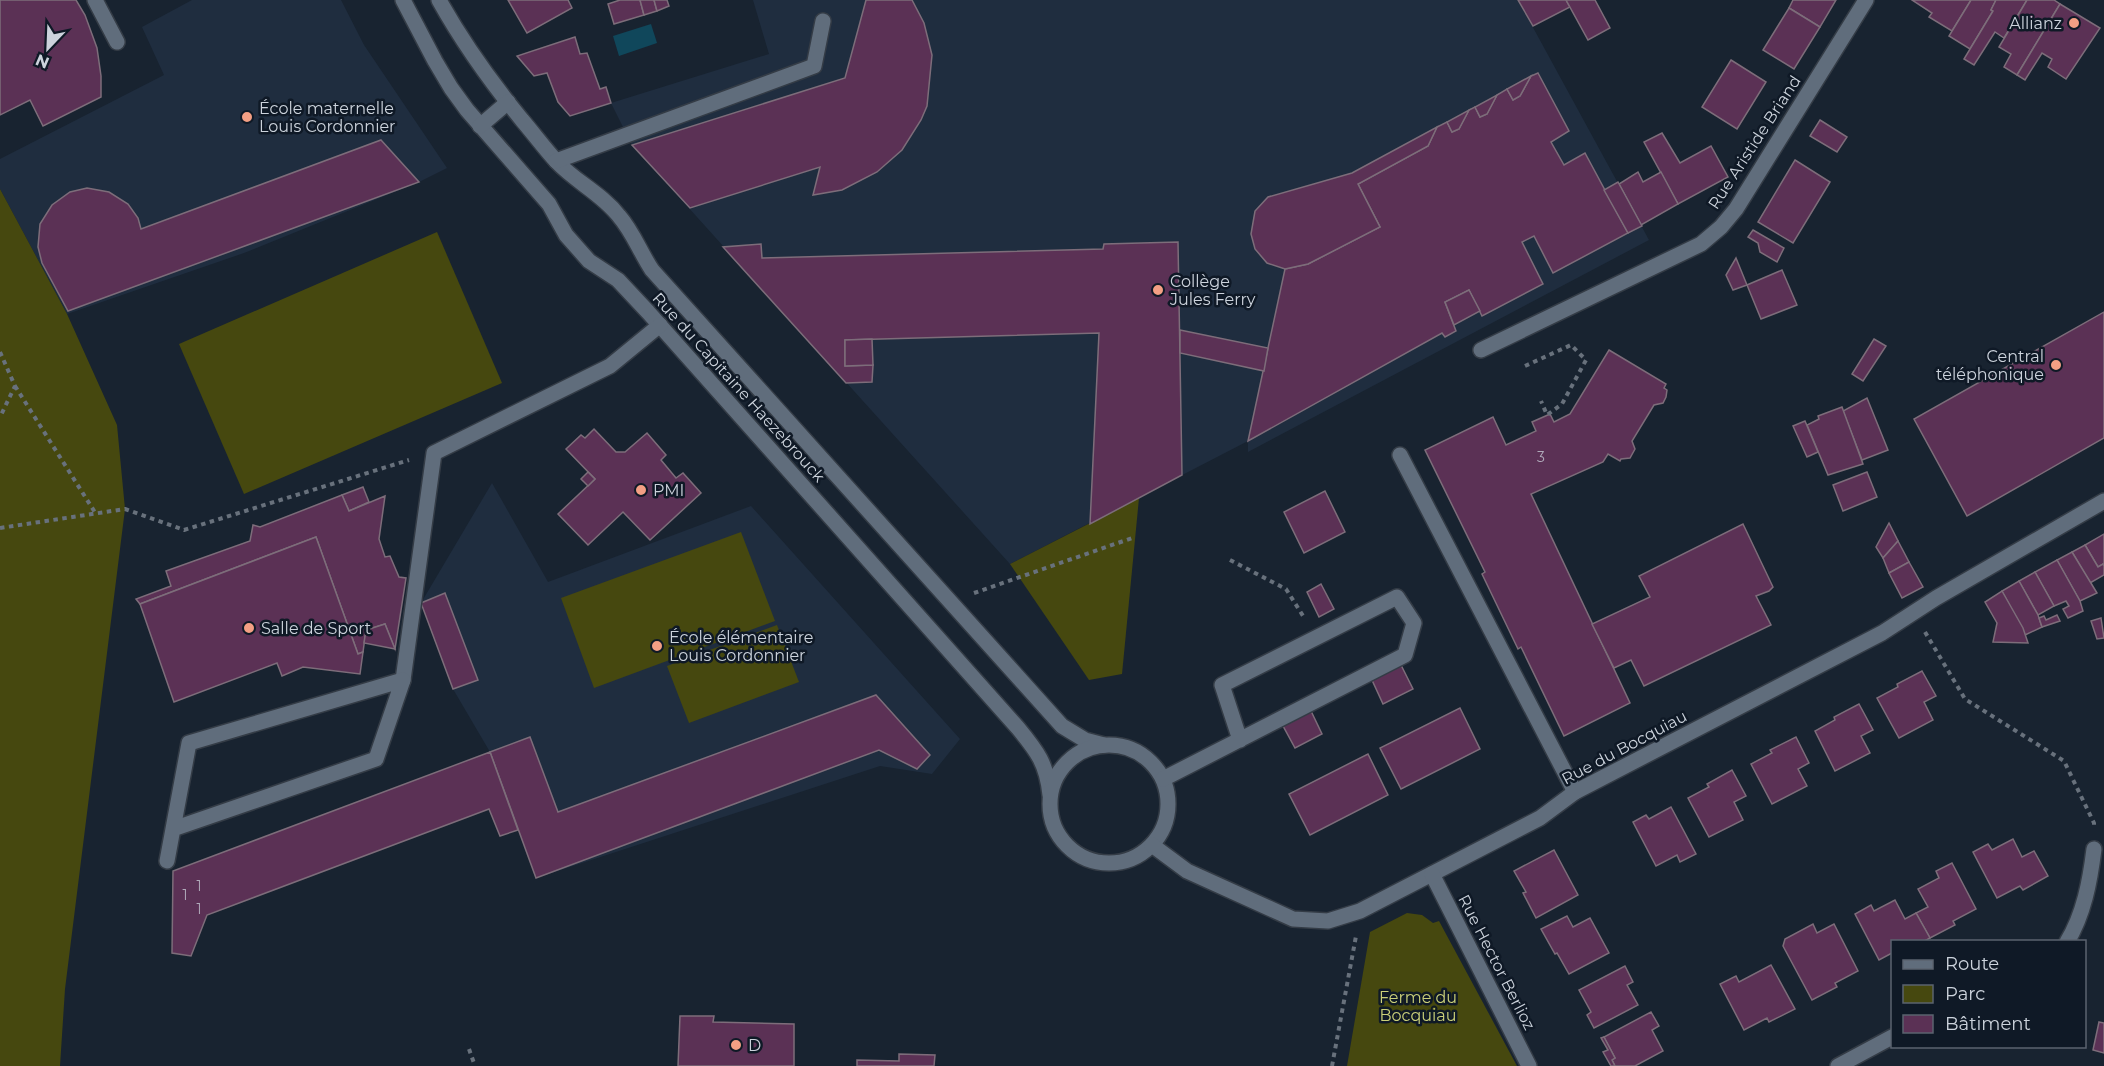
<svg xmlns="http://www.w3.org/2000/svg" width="2104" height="1066" font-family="Montserrat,sans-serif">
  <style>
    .built { fill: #1f2d3f }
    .green { fill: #46480f }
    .water { fill: #10475b }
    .building { fill: #5b3155; stroke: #7d6d7a; stroke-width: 1.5 }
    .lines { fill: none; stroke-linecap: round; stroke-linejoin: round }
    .minor-casing { stroke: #343c46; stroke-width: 18 }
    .path { stroke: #68717c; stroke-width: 4; stroke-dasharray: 4.5 4.5; stroke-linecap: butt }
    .minor { stroke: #606d7c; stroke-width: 15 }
    .poi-dot { fill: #f39f84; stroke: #0f1926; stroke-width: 2 }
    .labels { text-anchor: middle; stroke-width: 5; stroke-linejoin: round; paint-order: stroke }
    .number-label { font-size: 14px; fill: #b0aaba }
    .poi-label { font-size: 16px; fill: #ccd3dc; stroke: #0f1926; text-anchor: start }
    .street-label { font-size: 16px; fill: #ccd3dc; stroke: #0f1926 }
    .park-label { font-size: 16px; fill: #cbd079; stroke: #0f1926 }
  </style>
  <rect width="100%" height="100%" fill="#182330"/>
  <g class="built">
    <path d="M192,0h149l23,45 83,123 -28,14 -175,71 -177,61 -67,-125v-30l164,-84 -22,-48z"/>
    <path d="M753,0h765l131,240 -401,212v-11l-238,123 -378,-419 -21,-42 158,-49z"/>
    <path d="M492,483l56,99 203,-76 209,233 -28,35 -52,-8 -344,112 -46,-126 -37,-63 -32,-86z"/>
  </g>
  <g class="green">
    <path d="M0,189l67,125 50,111 8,84 -60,480 -5,77h-60z"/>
    <path d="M437,232l65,151 -258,111 -65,-150z"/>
    <path d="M1139,498l-17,176 -33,6 -79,-116z"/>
    <path d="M741,532l34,89 -181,67 -33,-90z"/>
    <path d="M777,625l22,57 -110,41 -22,-57z"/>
    <path d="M1407,913l15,2 11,8 6,-2 78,145h-170l23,-134z"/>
  </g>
  <path class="water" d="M651,24l6,19 -38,13 -6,-20z"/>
  <g class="building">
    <path d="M0,0h76l9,15 12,33 4,28v21l-58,29 -13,-26 -30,15z"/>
    <path d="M508,0h60l4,8 -45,25z"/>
    <path d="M620,0h20l4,15 -30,9 -6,-20z"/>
    <path d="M640,0h14l3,11 -13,4z"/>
    <path d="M654,0h13l2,6 -12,5z"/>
    <path d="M866,0h46l12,23 8,32 -5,51 -6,14 -19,30 -25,22 -35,18 -29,5 7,-28 -130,41 -58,-63 213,-67z"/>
    <path d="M1518,0h48l4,7 -37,19z"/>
    <path d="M1566,0h29l15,28 -22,12z"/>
    <path d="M1793,0h43l-16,27 -31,-19z"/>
    <path d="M1912,0h59l-19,31 -23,-14 3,-4z"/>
    <path d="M1971,0h25l-5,10 2,1 -23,38 -21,-13z"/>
    <path d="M1996,0h31l-23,38 -9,-6 -21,33 -10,-6 29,-48 -2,-1z"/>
    <path d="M2027,0h27l6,4 -43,71 -13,-8 7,-13 -12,-7z"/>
    <path d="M2060,4l40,24 -34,51 -18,-12 4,-8 -10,-6 -17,27 -8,-5z"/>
    <path d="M1789,8l31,19 -26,42 -31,-19z"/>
    <path d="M575,37l5,17 7,-1 13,36 6,-2 5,16 -41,13 -12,-14 -11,-29 -13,3 -17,-20z"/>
    <path d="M1731,60l35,22 -29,47 -35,-22z"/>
    <path d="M1538,73l31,58 -18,11 13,23 21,-12 43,80 -75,40 -19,-37 -12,6 21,42 -61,32 -13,-26 -24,12 11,29 -11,6 -3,-4 -194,108 37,-172 23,-5 72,-37 -22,-43 70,-38 9,-19 10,-5 5,10 7,-3 10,-19 6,-3 5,10 7,-3 10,-19 10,-6 6,11 7,-4 11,-20z"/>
    <path d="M1531,76l-11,20 -7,4 -6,-11z"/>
    <path d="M1497,95l-10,19 -7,3 -5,-10z"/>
    <path d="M1469,110l-10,19 -7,3 -5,-10z"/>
    <path d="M1820,120l27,17 -10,15 -27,-16z"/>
    <path d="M1437,127l-9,19 -70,38 22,43 -72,37 -23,5 -18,-6 -12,-14 -4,-15 4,-23 13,-14 84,-24z"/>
    <path d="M1662,133l18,30 31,-17 17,31 -50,27 -34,-62z"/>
    <path d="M381,140l38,42 -351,129 -26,-48 -4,-16 2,-23 12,-19 18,-13 17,-4 22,4 19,12 10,14 3,11z"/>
    <path d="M1795,160l35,22 -37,61 -35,-21z"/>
    <path d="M1638,172l5,10 18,-10 17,32 -37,21 -22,-41z"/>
    <path d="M1618,182l24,44 -14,7 -24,-43z"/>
    <path d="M1753,230l31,18 -7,14 -17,-10 -2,-9 -10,-6z"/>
    <path d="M1178,242l4,233 -92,49 9,-191 -254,7v26l28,-1 -1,17 -26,1 -123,-136 38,-3 1,14 341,-9 1,-5z"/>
    <path d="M1736,258l11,27 -14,5 -7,-15z"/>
    <path d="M1782,270l15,35 -36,14 -14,-34z"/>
    <path d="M1469,290l11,21 -26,14 -9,-23z"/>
    <path d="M2104,312v126l-137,78 -53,-97z"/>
    <path d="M1180,330l88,18 -4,23 -84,-18z"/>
    <path d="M872,339l1,26 -28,1v-26z"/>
    <path d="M1874,339l12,7 -23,35 -11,-7z"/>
    <path d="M1609,350l57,34 -2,4 3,2 -1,7 -3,6 -9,2 -22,36 3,8 -5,9 -9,1 -1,2 -12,-7 -5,8 -72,32 99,209 -66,33 -43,-89 -3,2 -36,-75 3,-2 -60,-122 68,-33 13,28 30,-14 -4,-9 18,-8 4,8 16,-8z"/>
    <path d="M1867,398l21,52 -26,10 -19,-49z"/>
    <path d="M1842,407l21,57 -35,11 -21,-50 12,-6 -1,-3z"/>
    <path d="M1805,421l13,31 -11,5 -14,-31z"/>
    <path d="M594,429l22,23h9l22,-19 19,22 -5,5 15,18 7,-5 18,20 -51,47 -27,-28 -35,33 -30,-31 37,-35 -29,-30 15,-14 4,3z"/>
    <path d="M588,472l7,7 -7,7 -7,-7z"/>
    <path d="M1867,472l10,25 -34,14 -10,-26z"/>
    <path d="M363,487l6,15 -20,9 -7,-16z"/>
    <path d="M1325,491l20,41 -41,21 -20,-41z"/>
    <path d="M342,495l7,16 36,-15 -6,43 6,18 5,-1 9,21 7,1 -11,71 -10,-25 -19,6 -3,22 -5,2 -42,-117 -176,67 -4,-5 35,-13 -5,-15 84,-30 3,-16 7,2z"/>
    <path d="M1889,523l9,18 -15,17 -7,-11z"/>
    <path d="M1743,524l30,63 -4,4 -13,5 15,29 -127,61 -13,-26 -17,8 -22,-44 58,-27 -11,-21z"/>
    <path d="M2104,534v32l-1,-2 -5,3 -13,-22z"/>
    <path d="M316,537l42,117 5,-2 -3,22 -57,-7 -21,9 -5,-13 -103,39 -34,-98z"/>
    <path d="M1898,541l11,21 -20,11 -6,-15z"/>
    <path d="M2085,545l13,22 5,-3 1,2v9l-14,8 -18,-31z"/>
    <path d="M2072,552l25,41 -17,8 -23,-41z"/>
    <path d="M2057,560l23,41 3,10 -15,7 -5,-9 6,-3 -3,-5 -12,5 -19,-34z"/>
    <path d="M1909,562l14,25 -21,11 -13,-25z"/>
    <path d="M2035,572l19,34 -16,9 -19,-34z"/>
    <path d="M2019,581l19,34 4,12 -17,8 -23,-44z"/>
    <path d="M1321,584l13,25 -15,8 -12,-25z"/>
    <path d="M2002,591l21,37 5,15 -35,-1 4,-19 -12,-21z"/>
    <path d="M445,593l33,87 -25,9 -32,-86z"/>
    <path d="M2057,615l3,6 -18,6 -3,-9 5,-2 2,4z"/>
    <path d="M2101,618l3,20 -7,1 -6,-18z"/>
    <path d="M385,624l10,25 -31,-6 2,-13z"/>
    <path d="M1401,665l12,24 -30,15 -11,-24z"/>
    <path d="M1922,671l14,25 -12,6 9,18 -34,18 -22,-40 21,-11 -1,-3z"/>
    <path d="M876,695l54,60 -13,14 -38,-19 -343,128 -46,-126 40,-15 28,75z"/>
    <path d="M1859,704l14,26 -12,6 9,17 -35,18 -20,-40 20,-11 -1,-3z"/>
    <path d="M1460,708l20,41 -79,40 -21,-41z"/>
    <path d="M1311,711l11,23 -27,14 -13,-24z"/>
    <path d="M1796,737l13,26 -11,6 9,17 -35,18 -21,-40 21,-11 -2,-3z"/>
    <path d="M490,752l28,78 -18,6 -11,-27 -282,106 -16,41 -19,-3 1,-82z"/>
    <path d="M1368,754l20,41 -78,40 -21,-41z"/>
    <path d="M1732,770l14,26 -12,6 9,18 -34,17 -21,-39 21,-11 -2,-3z"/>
    <path d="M1671,807l25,47 -16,8 -3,-7 -21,11 -23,-44 13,-7 3,4z"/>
    <path d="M2013,839l9,18 12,-6 14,25 -25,14 -3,-4 -23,12 -24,-46 15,-8 4,6z"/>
    <path d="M1554,850l24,45 -42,23 -13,-25 3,-1 -12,-21z"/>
    <path d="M1952,863l24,46 -23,12 2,4 -25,13 -14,-25 12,-6 -10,-18 21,-11 -3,-7z"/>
    <path d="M1895,900l10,19 11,-6 14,25 -7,4h-31v11l-13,7 -24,-46 16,-9 3,6z"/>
    <path d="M1567,916l6,11 17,-9 19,35 -40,21 -12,-21 -2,1 -14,-25z"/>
    <path d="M1813,924l4,9 17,-9 24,47 -23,12 2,4 -25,13 -29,-54 2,-7z"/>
    <path d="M1771,965l24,44 -26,13 -2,-4 -23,12 -24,-46 16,-8 3,6z"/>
    <path d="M1625,966l8,16 -6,3 11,20 -44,23 -7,-13 4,-3 -12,-22z"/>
    <path d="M1651,1012l8,14 -7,4 11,21 -28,15h-20l-3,-6 3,-2 -11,-21z"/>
    <path d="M680,1016h34l-1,6 81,2v42h-116z"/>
    <path d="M2099,1022l5,1v30l-11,-3z"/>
    <path d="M1604,1037l11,21 -3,2 3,6h-4l-8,-14 5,-2 -7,-12z"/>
    <path d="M899,1054l36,1 -1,11h-77v-6l42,1z"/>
  </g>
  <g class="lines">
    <defs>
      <g id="minor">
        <path d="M95,0l22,42"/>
        <path d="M403,0l32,61 16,27 16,22 82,94 17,31 23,26 29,19 30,32 370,416c19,23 29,36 32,67"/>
        <path d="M439,0c24,43 52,82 83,120 12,14 23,29 35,42 19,20 45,32 62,54 14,16 21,36 33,54l410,456 23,14 19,5"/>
        <path d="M480,126l28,-24"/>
        <path d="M556,161l258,-95 9,-45"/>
        <path d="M1481,350l220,-106 20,-17 15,-18 130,-209"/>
        <path d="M1400,455l175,337"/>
        <path d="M403,680l31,-227 176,-87 50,-41"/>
        <circle cx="1109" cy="804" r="59"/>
        <path d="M1163,779l242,-124 9,-32 -17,-26 -175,88 18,55"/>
        <path d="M1152,845l35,26 106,48 35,2 32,-10 180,-93 35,-26 307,-159 54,-35 168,-97"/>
        <path d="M167,861l22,-118 214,-63 -27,79 -203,70"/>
        <path d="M1432,874l97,192"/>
        <path d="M2067,942c17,-28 23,-61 27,-93"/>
        <path d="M1838,1066l54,-29"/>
      </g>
    </defs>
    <use href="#minor" class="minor-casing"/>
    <g class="path">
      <path d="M0,352l15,34 -15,31"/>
      <path d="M1525,366l46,-21 15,15 -24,44 -15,11 -6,-14"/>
      <path d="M15,386l81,128"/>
      <path d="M0,528l125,-19 59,21 225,-70"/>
      <path d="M1230,560l56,29 19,30"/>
      <path d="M974,593l161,-56"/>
      <path d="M1925,632l40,67 99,62 30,62v5"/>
      <path d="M469,1049l6,17"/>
      <path d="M1332,1066l24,-130"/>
    </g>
    <use href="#minor" class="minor"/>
  </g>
  <g class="poi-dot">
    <circle cx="2074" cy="23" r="6"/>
    <circle cx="247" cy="117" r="6"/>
    <circle cx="1158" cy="290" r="6"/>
    <circle cx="2056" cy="365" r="6"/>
    <circle cx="641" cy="490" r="6"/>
    <circle cx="249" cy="628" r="6"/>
    <circle cx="657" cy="646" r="6"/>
    <circle cx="736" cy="1045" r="6"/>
  </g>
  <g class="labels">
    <g class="number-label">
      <text x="1541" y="462">3</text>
      <text x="199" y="891">1</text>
      <text x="185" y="900">1</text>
      <text x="199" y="914">1</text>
    </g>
    <g class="poi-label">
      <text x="2062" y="29" text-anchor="end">Allianz</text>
      <text x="259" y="114">École maternelle<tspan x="259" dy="18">Louis Cordonnier</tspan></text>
      <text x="1170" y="287">Collège<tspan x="1170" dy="18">Jules Ferry</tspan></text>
      <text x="2044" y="362" text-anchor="end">Central<tspan x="2044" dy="18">téléphonique</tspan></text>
      <text x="653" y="496">PMI</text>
      <text x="261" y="634">Salle de Sport</text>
      <text x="669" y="643">École élémentaire<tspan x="669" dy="18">Louis Cordonnier</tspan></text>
      <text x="748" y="1051">D</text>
    </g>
    <g class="street-label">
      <text transform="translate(1754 142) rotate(-57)" y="6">Rue Aristide Briand</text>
      <text transform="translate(739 387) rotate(48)" y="6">Rue du Capitaine Haezebrouck</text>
      <text transform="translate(1624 747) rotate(-28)" y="6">Rue du Bocquiau</text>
      <text transform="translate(1497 962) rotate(63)" y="6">Rue Hector Berlioz</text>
    </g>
    <g class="park-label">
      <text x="1418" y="1003">Ferme du<tspan x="1418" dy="18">Bocquiau</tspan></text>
    </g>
  </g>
  <rect x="1891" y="940" width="195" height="108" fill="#0f1926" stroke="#5b636f" stroke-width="1.5"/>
  <rect x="1903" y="960" width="30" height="9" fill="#606d7c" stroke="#5b636f" stroke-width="1.5"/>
  <text x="1945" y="970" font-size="18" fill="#ccd3dc">Route</text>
  <rect x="1903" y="985" width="30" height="18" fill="#46480f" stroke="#5b636f" stroke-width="1.5"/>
  <text x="1945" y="1000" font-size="18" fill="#ccd3dc">Parc</text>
  <rect x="1903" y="1015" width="30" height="18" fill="#5b3155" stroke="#5b636f" stroke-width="1.5"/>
  <text x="1945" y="1030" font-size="18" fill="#ccd3dc">Bâtiment</text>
  <g transform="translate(48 48) rotate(203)" stroke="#0f1926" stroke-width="4.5" paint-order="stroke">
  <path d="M0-4.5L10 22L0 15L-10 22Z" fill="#ccd3dc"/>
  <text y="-9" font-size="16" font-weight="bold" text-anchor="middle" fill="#ccd3dc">N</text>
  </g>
</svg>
